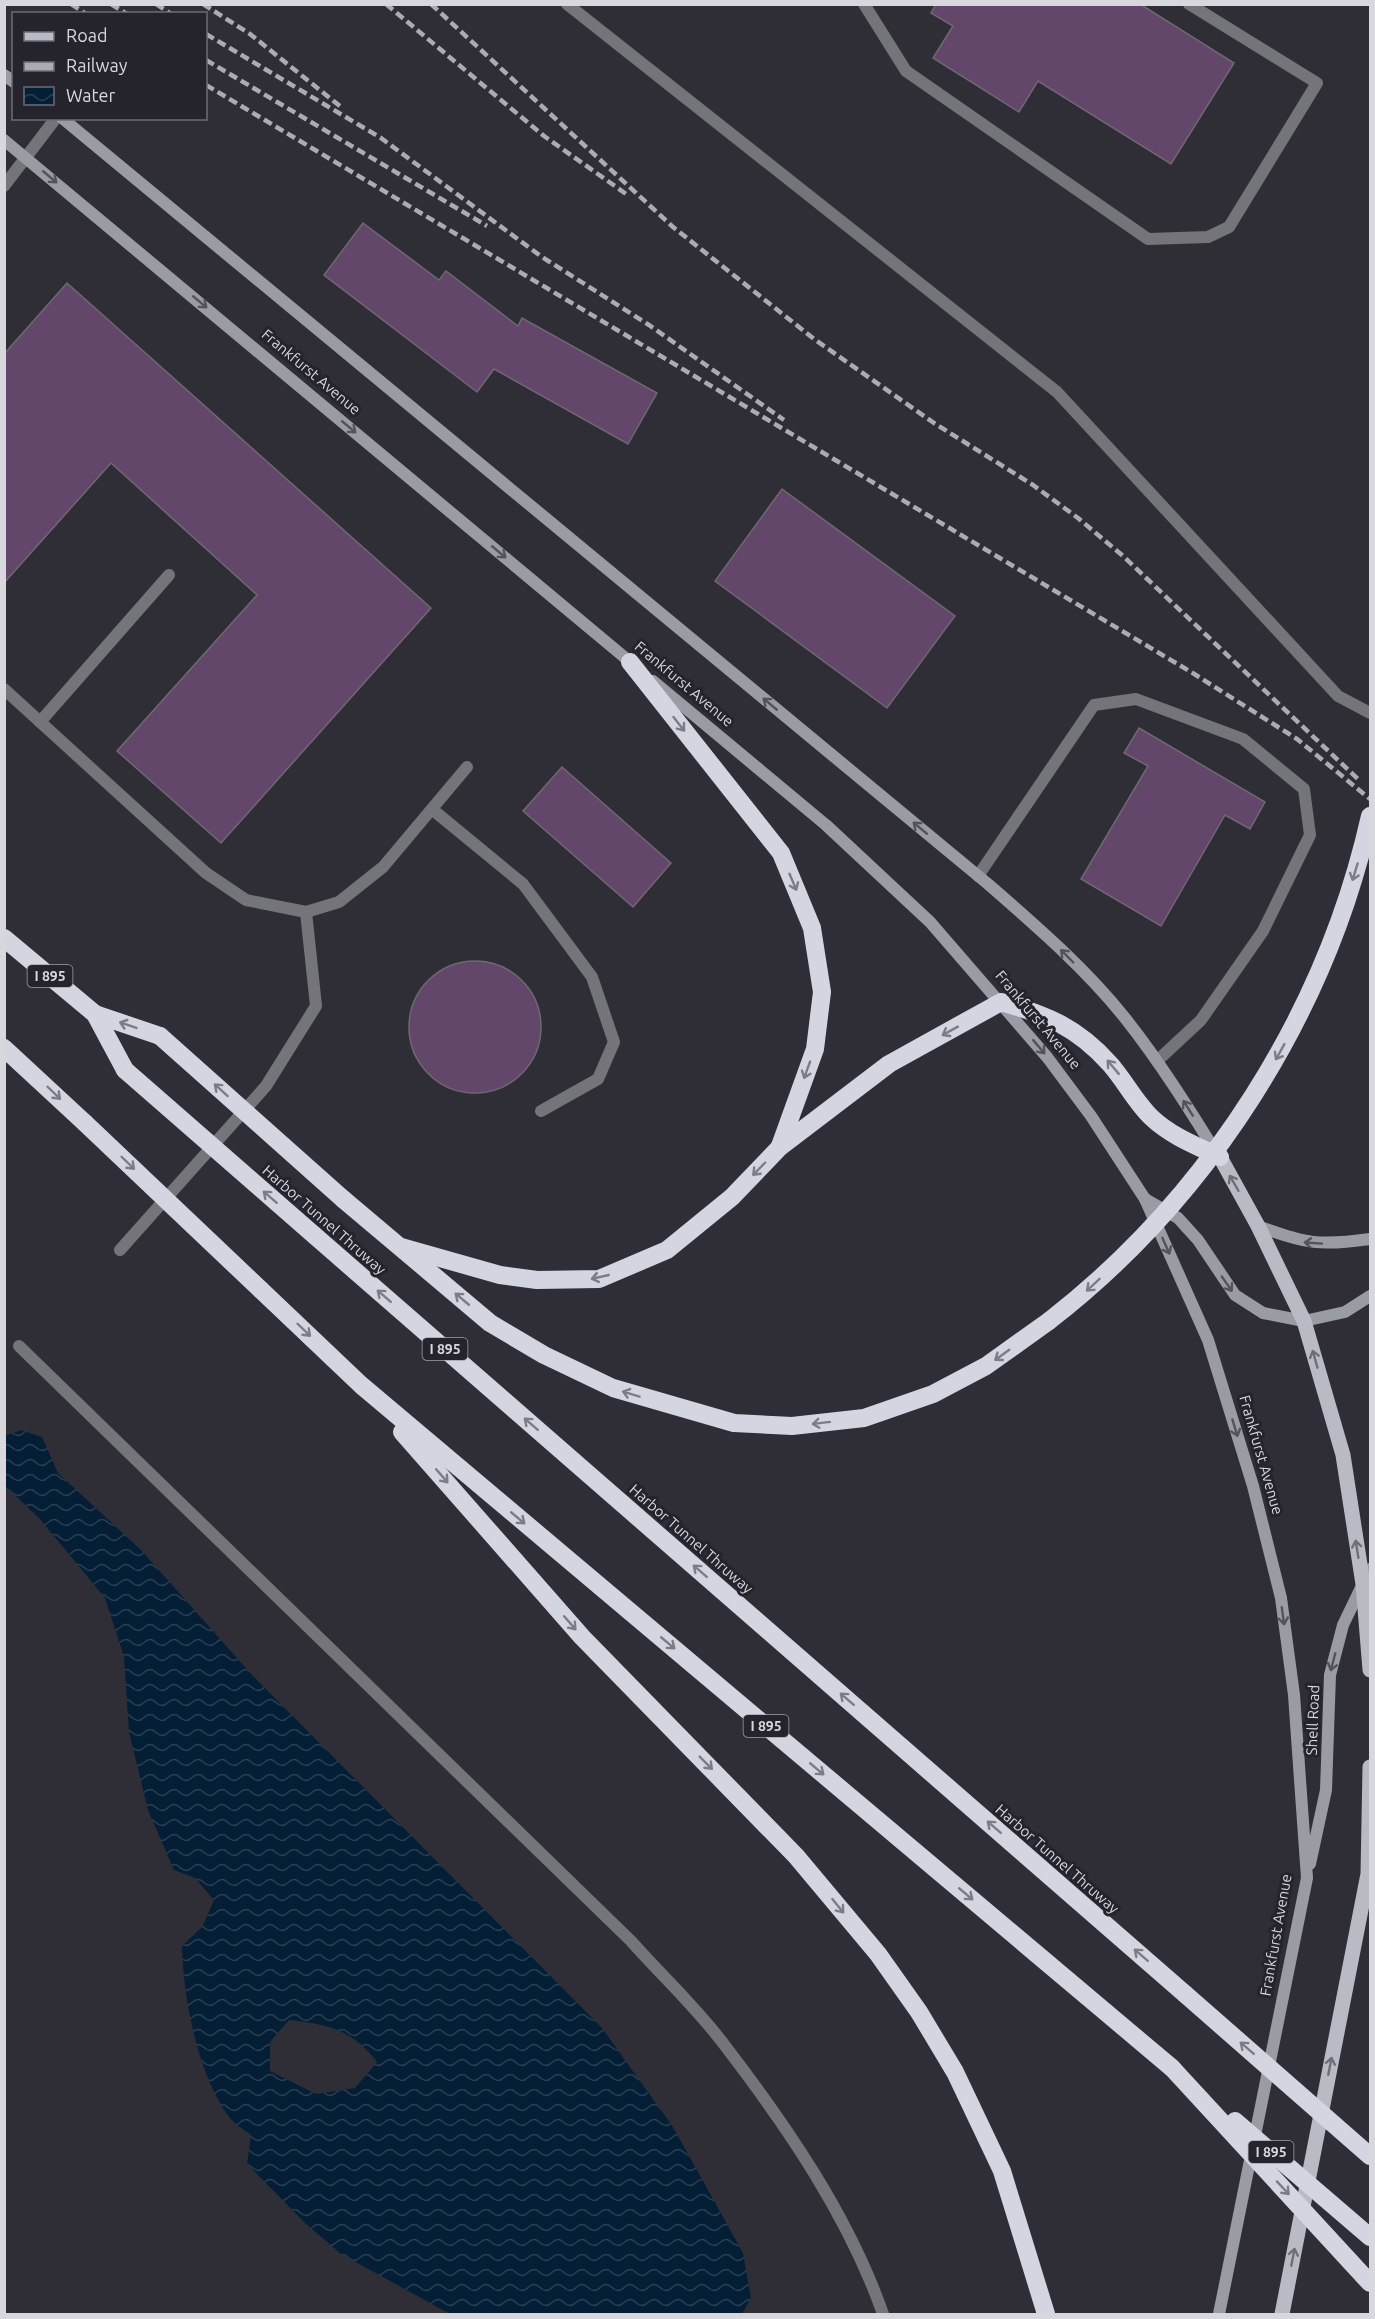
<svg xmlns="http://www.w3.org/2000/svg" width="1375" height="2319" font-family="Ubuntu,sans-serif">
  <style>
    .water { fill: url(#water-waves); fill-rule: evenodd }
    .building { fill: #63476b; stroke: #6f6871; stroke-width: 1.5 }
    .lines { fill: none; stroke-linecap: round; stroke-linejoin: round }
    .service { stroke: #737579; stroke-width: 12 }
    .secondary { stroke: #9a9ca3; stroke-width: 12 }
    .primary { stroke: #b8bbc4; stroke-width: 15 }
    .motorway { stroke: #d3d6e1; stroke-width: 18 }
    .rail { stroke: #adabb2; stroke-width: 4.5; stroke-dasharray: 9 4.5; stroke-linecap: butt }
    .motorway-bridge { stroke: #d3d6e1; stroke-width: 18 }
    .oneway { stroke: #54535c }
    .oneway2 { stroke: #7c7c86 }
    .oneway3 { stroke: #6e6f78 }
    .labels { text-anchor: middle; stroke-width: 6; stroke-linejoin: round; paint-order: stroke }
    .shield { fill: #25232c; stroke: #a2a1a8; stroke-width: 1.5 }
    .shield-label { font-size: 14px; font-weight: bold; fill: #d8d7dd }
    .street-label { font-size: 15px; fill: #d8d7dd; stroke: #25232c }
  </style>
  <defs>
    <pattern id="water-waves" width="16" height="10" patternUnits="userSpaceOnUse" patternTransform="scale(1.5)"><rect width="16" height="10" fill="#041f35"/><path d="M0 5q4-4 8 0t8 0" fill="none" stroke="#283f52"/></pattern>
  </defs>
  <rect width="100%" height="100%" fill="#2f2d36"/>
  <path class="water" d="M21,1430l21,7 16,36 83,77 111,125 350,353 71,99 70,126 8,45 -9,16h-292l-109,-60 -36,-31 -58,-59 4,-29c-7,-5 -16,-11 -21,-17 -32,-41 -47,-121 -48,-172l20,-19 12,-27 -19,-22 -21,-8 -26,-60 -19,-78 -5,-75 -19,-59 -65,-79 -35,-33v-50zM289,2020c38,4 64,10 88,42l-22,26 -39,6 -46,-23v-29z"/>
  <g class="building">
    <path d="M936,4h204l94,59 -63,101 -133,-83 -19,31 -86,-54 20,-32 -22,-13z"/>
    <path d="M363,223l76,57 7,-9 72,55 4,-8 135,75 -29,51 -134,-75 -17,23 -153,-117z"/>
    <path d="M67,283l364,325 -210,235 -104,-92 140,-156 -146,-132 -107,120v-229z"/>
    <path d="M782,489l173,127 -68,92 -172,-127z"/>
    <path d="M1139,728l126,74 -15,27 -25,-14 -64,111 -80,-47 67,-113 -24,-13z"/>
    <path d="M562,767l109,96 -38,44 -110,-96z"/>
    <circle cx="475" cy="1027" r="66"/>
  </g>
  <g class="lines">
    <g class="service">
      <path d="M567,4l490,388 281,304 32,17"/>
      <path d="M864,4l42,67 242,168 60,-2 21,-10 88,-144 -128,-79"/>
      <path d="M4,186l52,-68"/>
      <path d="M4,689l202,184 40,27 60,12 33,-10 44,-35 84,-100"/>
      <path d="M40,722l129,-147"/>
      <path d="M433,810l90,74 69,93 22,65 -16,37 -57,32"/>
      <path d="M978,876l116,-171 42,-6 107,40 61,50 6,46 -47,96 -62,89 -44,41"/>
      <path d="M120,1250l146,-164 50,-80 -10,-94"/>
      <path d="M19,1346l612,595c31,35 67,68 95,106 62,81 123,170 157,267"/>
    </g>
    <g class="secondary">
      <path d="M4,75l10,7"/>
      <path d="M62,118l926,766c48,42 97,84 137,134 34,43 63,89 92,136"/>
      <path d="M4,140l631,526"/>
      <path d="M653,681l173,144 104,97 117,135 44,59 54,83 63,141 45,146 28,112 13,97 13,183 -88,436"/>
      <path d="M1145,1199l33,19 20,22 37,55 28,18 41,8 41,-9 25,-16"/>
      <path d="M1258,1226c48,18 62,20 112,13"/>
      <path d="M1310,1864l16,-74 4,-115 13,-50 27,-56"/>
    </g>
    <g class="primary">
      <path d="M1220,1157l38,69 46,95 39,134 20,129 7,86"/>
      <path d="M1282,2314l86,-440 2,-107"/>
    </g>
    <g class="motorway">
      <path d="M630,662l151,191 31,75 10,64 -7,57 -35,97"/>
      <path d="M4,938l91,76 30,56"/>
      <path d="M95,1014l65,22"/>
      <path d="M4,1048l81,75"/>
      <path d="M343,1199l147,124 54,32 69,33 121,35 58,3 72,-8 69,-24 53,-28 63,-45"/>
      <path d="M314,1235l871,759"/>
      <path d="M401,1247l99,28 37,5 62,-1 68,-29 65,-53 48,-50 109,-83 112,-62c46,13 76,25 109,62 15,17 26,39 42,54 19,18 45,28 68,39"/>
      <path d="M261,1290l100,95 811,683"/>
      <path d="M402,1432l180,205 214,219 82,98 41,58 36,60 47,99 44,143"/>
    </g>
    <g class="rail">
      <path d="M71,4l15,10"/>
      <path d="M111,4l16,10"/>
      <path d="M156,4l15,10"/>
      <path d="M203,4l47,30 91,73"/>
      <path d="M386,4l158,132 85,60"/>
      <path d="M431,4l242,223 141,112 120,84 99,62 45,33 45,38 237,225"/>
      <path d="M206,34l175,104 161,119 107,68 135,95"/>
      <path d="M206,60l281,166"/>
      <path d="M206,85l985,587 106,67 73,60"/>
    </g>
    <g class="motorway-bridge">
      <path d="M160,1036l183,163"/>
      <path d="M125,1070l189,165"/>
      <path d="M85,1123l176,167"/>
      <path d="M1049,1321c160,-124 277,-308 321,-505"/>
      <path d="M1185,1994l185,162"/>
      <path d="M1172,2068l198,215"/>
      <path d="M1235,2121l135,116"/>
    </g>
  </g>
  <defs><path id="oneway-shaft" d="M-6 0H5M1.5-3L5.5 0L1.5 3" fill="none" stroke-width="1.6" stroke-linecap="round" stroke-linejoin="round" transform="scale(1.5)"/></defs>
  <g class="oneway">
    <use href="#oneway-shaft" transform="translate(50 177) rotate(40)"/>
    <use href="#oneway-shaft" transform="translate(200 302) rotate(40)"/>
    <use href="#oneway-shaft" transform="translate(349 427) rotate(40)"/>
    <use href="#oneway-shaft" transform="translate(499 552) rotate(40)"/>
    <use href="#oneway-shaft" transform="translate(770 704) rotate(-140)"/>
    <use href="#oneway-shaft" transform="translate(920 828) rotate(-140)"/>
    <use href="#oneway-shaft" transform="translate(1067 956) rotate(-134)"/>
    <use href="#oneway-shaft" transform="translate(1039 1047) rotate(50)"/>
    <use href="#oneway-shaft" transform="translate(1188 1108) rotate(-122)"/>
    <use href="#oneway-shaft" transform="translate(1313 1243) rotate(-176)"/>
    <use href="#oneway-shaft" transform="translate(1166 1246) rotate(66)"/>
    <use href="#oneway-shaft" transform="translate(1227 1284) rotate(55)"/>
    <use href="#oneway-shaft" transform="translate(1235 1428) rotate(73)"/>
    <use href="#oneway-shaft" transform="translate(1283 1616) rotate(82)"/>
    <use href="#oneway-shaft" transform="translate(1333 1662) rotate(105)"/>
  </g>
  <g class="oneway2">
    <use href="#oneway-shaft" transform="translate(679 724) rotate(52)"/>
    <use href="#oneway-shaft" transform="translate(1355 872) rotate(107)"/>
    <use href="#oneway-shaft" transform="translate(793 882) rotate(67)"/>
    <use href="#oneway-shaft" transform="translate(128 1025) rotate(-161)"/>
    <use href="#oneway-shaft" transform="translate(950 1031) rotate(151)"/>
    <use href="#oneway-shaft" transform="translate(1280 1052) rotate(119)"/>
    <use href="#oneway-shaft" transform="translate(1113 1067) rotate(-130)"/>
    <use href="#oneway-shaft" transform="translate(807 1070) rotate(110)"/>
    <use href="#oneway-shaft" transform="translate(221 1090) rotate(-138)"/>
    <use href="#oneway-shaft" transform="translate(54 1093) rotate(44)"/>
    <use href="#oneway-shaft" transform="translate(128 1163) rotate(44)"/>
    <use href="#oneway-shaft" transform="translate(759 1169) rotate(134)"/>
    <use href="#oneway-shaft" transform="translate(270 1197) rotate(-139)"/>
    <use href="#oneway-shaft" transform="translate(600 1277) rotate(167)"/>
    <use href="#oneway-shaft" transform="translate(1093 1285) rotate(137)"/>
    <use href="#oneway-shaft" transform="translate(384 1296) rotate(-139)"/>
    <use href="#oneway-shaft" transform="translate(462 1299) rotate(-140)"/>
    <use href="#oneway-shaft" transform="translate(304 1330) rotate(44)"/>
    <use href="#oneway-shaft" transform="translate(1002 1355) rotate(144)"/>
    <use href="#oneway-shaft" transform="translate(631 1394) rotate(-163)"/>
    <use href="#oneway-shaft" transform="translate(821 1423) rotate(173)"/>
    <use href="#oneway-shaft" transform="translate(531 1424) rotate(-139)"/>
    <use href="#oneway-shaft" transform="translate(442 1476) rotate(49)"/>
    <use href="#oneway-shaft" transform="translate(518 1518) rotate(40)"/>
    <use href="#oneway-shaft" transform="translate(700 1571) rotate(-139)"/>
    <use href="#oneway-shaft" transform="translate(570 1623) rotate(49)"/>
    <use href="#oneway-shaft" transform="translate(668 1643) rotate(40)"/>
    <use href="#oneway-shaft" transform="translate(847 1699) rotate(-139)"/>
    <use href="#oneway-shaft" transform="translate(706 1763) rotate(45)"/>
    <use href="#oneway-shaft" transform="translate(817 1769) rotate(40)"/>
    <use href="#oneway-shaft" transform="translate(994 1827) rotate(-139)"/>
    <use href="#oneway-shaft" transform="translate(966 1894) rotate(40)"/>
    <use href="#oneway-shaft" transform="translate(838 1906) rotate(51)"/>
    <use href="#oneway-shaft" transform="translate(1141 1955) rotate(-139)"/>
    <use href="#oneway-shaft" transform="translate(1247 2048) rotate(-139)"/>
    <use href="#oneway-shaft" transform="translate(1283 2188) rotate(47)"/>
  </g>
  <g class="oneway3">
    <use href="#oneway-shaft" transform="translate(1234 1183) rotate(-120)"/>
    <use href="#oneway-shaft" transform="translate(1315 1359) rotate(-106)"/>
    <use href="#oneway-shaft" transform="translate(1357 1549) rotate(-99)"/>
    <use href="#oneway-shaft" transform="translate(1330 2066) rotate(-79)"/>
    <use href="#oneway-shaft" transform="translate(1293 2257) rotate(-79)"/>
  </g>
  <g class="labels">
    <g class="shield">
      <rect x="27.5" y="965" width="45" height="22" rx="4.5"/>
      <rect x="422.5" y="1338" width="45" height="22" rx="4.5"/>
      <rect x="743.5" y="1715" width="45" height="22" rx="4.5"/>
      <rect x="1248.5" y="2141" width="45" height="22" rx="4.5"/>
    </g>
    <g class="shield-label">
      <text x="50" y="981">I 895</text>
      <text x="445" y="1354">I 895</text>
      <text x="766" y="1731">I 895</text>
      <text x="1271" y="2157">I 895</text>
    </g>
    <g class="street-label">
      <text transform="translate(311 372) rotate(40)" y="5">Frankfurst Avenue</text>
      <text transform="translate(684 684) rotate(40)" y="5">Frankfurst Avenue</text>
      <text transform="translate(1038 1020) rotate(50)" y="5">Frankfurst Avenue</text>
      <text transform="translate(324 1220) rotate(41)" y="5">Harbor Tunnel Thruway</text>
      <text transform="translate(1261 1455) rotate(74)" y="5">Frankfurst Avenue</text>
      <text transform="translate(691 1539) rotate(41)" y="5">Harbor Tunnel Thruway</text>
      <text transform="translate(1313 1720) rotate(-88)" y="5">Shell Road</text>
      <text transform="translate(1057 1859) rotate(41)" y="5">Harbor Tunnel Thruway</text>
      <text transform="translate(1276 1935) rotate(-80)" y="5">Frankfurst Avenue</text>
    </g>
  </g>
  <rect width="1375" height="2319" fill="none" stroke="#d8d7dd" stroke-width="12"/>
  <rect x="12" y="12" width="195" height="108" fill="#25232c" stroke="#6d6b73" stroke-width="1.5"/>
  <rect x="24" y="32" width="30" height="9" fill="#b8bbc4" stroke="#6d6b73" stroke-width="1.5"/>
  <text x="66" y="42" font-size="18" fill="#d8d7dd">Road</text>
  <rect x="24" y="62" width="30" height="9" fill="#adabb2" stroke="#6d6b73" stroke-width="1.5"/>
  <text x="66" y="72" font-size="18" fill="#d8d7dd">Railway</text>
  <rect x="24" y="87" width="30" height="18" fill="url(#water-waves)" stroke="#6d6b73" stroke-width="1.5"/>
  <text x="66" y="102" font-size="18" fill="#d8d7dd">Water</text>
</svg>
